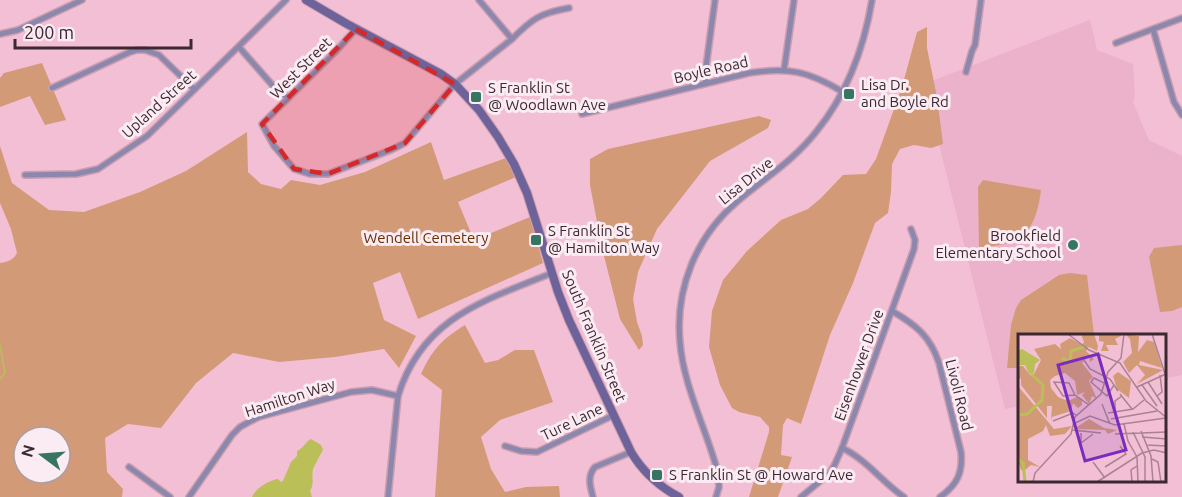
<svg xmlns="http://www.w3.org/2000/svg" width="1182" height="497" font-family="Ubuntu,sans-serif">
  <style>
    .built { fill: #ecb2cb }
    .green { fill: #d39a78; fill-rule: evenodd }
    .water { fill: #babf57 }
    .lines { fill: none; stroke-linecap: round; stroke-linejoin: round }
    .stream { stroke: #babf57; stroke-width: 1.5 }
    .street-casing { stroke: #ca9eb0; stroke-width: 8 }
    .secondary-casing { stroke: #ca9eb0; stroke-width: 10 }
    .street { stroke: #8c87ad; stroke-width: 5 }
    .secondary { stroke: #6d639a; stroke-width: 8 }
    .marked { fill: #d62828; fill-opacity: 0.2; stroke: #d62828; stroke-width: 4.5; stroke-dasharray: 12 8; stroke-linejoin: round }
    .poi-dot { fill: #367562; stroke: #fbebf2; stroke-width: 2 }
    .labels { text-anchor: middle; stroke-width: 6; stroke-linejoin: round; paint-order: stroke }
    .street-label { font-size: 15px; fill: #3c2830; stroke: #fbebf2 }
    .poi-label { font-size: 15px; fill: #3c2830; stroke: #fbebf2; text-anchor: start }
    .park-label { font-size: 15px; fill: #652e01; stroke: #fbebf2 }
    .inset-river { fill: none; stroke: #babf57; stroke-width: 3 }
    .inset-road { fill: none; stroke: #a98392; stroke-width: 1.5 }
    .view { fill: #7b2cbf; fill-opacity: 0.15; stroke: #7b2cbf; stroke-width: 3 }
    .inset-edge { fill: none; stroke: #3c2830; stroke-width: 3 }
  </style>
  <rect width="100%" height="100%" fill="#f2bfd4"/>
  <path class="built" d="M1090,20l7,30 36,14 2,31 -2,7 16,38 33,16v219l-16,3v-43h-146v71l-15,3 -81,-325z"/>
  <g class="green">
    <path d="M927,27v21l10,49 6,47 -12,4 -17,-3 -14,4 -8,15 -1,28 -3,21 -13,10 -22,60 -23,52 -29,89 -14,-6 -4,7 -2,30 11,2 -14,40h-29l20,-65v-5l-9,-10 -21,-5 -7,-4 -12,-23 -11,-38 3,-36 11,-31 24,-29 34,-31 27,-11 13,-11 22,-23 23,-1 10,-15 26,-72 15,-55z"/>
    <path d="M42,63l24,57 -21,5 -15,-29 -30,11v-29l4,-5z"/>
    <path d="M759,116l12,4 -3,8 -58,33 -53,68 -19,43 -5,27 4,23 5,14 1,9 -4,5 -19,-31 -18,-71 -12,-63v-26l18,-10z"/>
    <path d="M247,132l1,40 13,12 20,5 10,-9 29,5 45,-13 66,-30 13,38 62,-22 10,19 -58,25 16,38 56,-23 13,46 -125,56 -18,-47 -27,11 11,37 32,16 -17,32 -15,-19 -49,8 -56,5 -46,-9 -37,30 -35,45 -33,-4 -23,14 2,34 16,17 -1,8h-122v-234c8,-1 13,-3 17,-10l-6,-24 -11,-26v-57l12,37 37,27 35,2 56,-20 46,-21zM24,437h36v36h-36z"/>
    <path d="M983,180l58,10c-5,42 -20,56 -62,57l-1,-60z"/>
    <path d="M1182,245v62l-10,4 -12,1 -11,-55 5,-9z"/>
    <path d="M1070,273l17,2 7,60h-74v33h-13l4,-43 5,-17 5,-8 38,-25z"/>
    <path d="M465,325l20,38 13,-3 17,-10h19l19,52 -53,18 -19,17 10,32 14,23 21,-5 33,-1 1,11h-125l7,-107 -21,-16c11,-24 21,-35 44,-49z"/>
  </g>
  <path class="water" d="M311,439l10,6 2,5c-2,3 -9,17 -10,19 -2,8 2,14 -3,22l2,6h-60c3,-8 17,-17 26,-18l3,3 2,-1 8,-19 6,-6v-5c8,-4 8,-9 14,-12z"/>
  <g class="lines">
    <path class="stream" d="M0,345l5,28 -5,6"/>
    <defs>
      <g id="street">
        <path d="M356,29l-20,22 -74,73 12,22 20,23 16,5h18l63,-24 14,-7 50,-59 57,-45 -33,-39"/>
        <path d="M1153,29l21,73 8,13"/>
        <path d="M0,34l18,-4 64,-30"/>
        <path d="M512,39c20,-20 28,-26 57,-31"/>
        <path d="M1116,43l66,-25"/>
        <path d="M239,47l35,40 14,11"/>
        <path d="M784,70l10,-70"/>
        <path d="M966,72l6,-21 3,-6 6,-45"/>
        <path d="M705,83l1,-16 9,-67"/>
        <path d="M52,88l78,-36 7,-2h8l14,5 35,34"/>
        <path d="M582,114l167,-41c40,-6 59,-2 94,19"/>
        <path d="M25,175l51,-1 22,-5 49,-33 139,-136"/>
        <path d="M892,311c24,14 38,25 47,52l22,89c2,21 -4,33 -21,45"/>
        <path d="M505,446l16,5 16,1 77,-37"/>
        <path d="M842,448c24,11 40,34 62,49"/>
        <path d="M129,467l41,30"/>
        <path d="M189,497l43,-62 8,-8 9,-5 10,-5 92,-25 21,-2 26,6c24,-78 85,-95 154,-123"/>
        <path d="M388,497l10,-101"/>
        <path d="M593,497c-3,-11 -6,-21 2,-30l36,-15"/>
        <path d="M716,497l3,-10 -1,-14c-11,-42 -35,-88 -38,-131 -5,-53 16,-106 58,-141 28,-24 54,-39 78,-69 31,-38 48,-84 56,-132"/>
        <path d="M801,497l29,-24 5,-9 7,-16 72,-199 1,-9 -4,-11"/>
      </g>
      <path id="secondary" d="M306,0l41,24 94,50 14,10 24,26 19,27 16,27 13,29 31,99 11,28 62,132c12,20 27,34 48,45"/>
    </defs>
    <use href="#street" class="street-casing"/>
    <use href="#secondary" class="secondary-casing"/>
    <use href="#street" class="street"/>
    <use href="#secondary" class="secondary"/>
  </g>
  <path class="marked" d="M356,29l99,55 -50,59 -77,31 -34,-5 -32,-45z"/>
  <g class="poi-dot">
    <rect x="843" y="88" width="12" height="12" rx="3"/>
    <rect x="470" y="91" width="12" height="12" rx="3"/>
    <rect x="530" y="234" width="12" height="12" rx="3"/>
    <circle cx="1073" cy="245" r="6"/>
    <rect x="651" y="469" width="12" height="12" rx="3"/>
  </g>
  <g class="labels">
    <g class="street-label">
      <text transform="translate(301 68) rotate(-45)" y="5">West Street</text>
      <text transform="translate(711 70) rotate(-13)" y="5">Boyle Road</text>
      <text transform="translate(159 104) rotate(-42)" y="5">Upland Street</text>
      <text transform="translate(746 181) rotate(-39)" y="5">Lisa Drive</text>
      <text transform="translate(594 336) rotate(67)" y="5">South Franklin Street</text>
      <text transform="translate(859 365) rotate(-70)" y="5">Eisenhower Drive</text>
      <text transform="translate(959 395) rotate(76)" y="5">Livoli Road</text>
      <text transform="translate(290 398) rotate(-18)" y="5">Hamilton Way</text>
      <text transform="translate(572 422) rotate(-26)" y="5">Ture Lane</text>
    </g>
    <g class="poi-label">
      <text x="861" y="90">Lisa Dr.<tspan x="861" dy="17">and Boyle Rd</tspan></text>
      <text x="488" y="93">S Franklin St<tspan x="488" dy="17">@ Woodlawn Ave</tspan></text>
      <text x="548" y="236">S Franklin St<tspan x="548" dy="17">@ Hamilton Way</tspan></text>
      <text x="1061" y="241" text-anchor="end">Brookfield<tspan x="1061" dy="17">Elementary School</tspan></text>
      <text x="669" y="480">S Franklin St @ Howard Ave</text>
    </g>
    <g class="park-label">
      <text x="426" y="243">Wendell Cemetery</text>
    </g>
  </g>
  <g transform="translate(1018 334)">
    <rect width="148" height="148" fill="#f2bfd4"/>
    <path d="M63,0h13l4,12 -1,5 -8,-4 -3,4 8,8 -4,3 -1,-6 -7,7 11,14 -4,4 8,18 -5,-3 -3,8 -7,-9 3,-3 -8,3 -2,-14 -10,-8 -10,3 -5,4 1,8 7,9 10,4 9,-4 5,2v6l-4,3 -5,-5 -2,8 -19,6 -1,4 1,-15h-5v12l-26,-33v-7l-3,2v-14h5l7,9 4,-1 7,-14 -7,-11 21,-5 6,5 -1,-5 10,-6 12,7 2,-3zM81,0h21l1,2 -6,3 3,6h-12l3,6h-8l3,-9 -5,-1zM107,0l14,2 -1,16 9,-12 7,2 8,26 -22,-7 -1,4 24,5 -26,14 8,-9 -8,-10 -8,8 -6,-11 9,-9 -2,-14zM100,38l13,9 -2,17 -12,-9 -4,-13zM0,52l36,43 18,-3 -7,8 -15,2 -4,-11 -3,6 -15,8v21l12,7 -9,-2 -6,5h-4l-3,-10zM71,85l15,9 13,2 -9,4 -3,-4 -31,-1z" fill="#d39a78"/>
    <path d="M4,15l18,11 -5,4 -1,9 -5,1 -4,-9h-7v-14z" fill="#babf57"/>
    <path class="inset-river" d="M44,24l8,4 1,-11 13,-4M0,81l9,-1 15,-14 1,-15 -12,-11M0,125l5,4 2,19"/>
    <path class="inset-road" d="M50,0l21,16 31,13 26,38 21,17M134,0l15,46M66,26l6,9 20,10 8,12M130,48l14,22M86,49l-10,-5 -3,4 16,14 7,-11M124,51l15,21M119,53l29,-13M102,60l12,15M57,61l-12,1 -9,-14 15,1 6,12 14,10M139,62l5,-4 -2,-17M84,70l8,20M97,78v-11l7,-5M90,79l25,-4 11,-9M93,85l46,-8M35,87l20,-8 3,2M55,90l17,-8 25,9 51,-7M106,90l4,17 9,16M54,96l29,3M123,97l10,25 2,26M115,98l12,25v25M63,99v10l12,-9M97,100l52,-2M124,103l25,2M128,111l21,1M119,123l1,25M134,125l6,3 3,20M75,128l12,16M87,133l21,-13 -6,-8M15,148l2,-9 36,-39 4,-17 26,-23 7,-22 13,-14 3,-24M79,148l45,-29 12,-3 13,3M114,148l-1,-12 6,-4"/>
    <path class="view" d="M80,20l28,96 -41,11 -27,-96z"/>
    <rect width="148" height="148" class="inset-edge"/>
  </g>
  <g transform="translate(42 455) rotate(286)"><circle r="28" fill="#fbebf2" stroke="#af9da4" stroke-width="1.5"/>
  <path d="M0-4.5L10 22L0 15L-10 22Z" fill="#367562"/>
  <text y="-9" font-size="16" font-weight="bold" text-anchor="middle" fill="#3c2830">N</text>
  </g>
  <path d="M15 39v9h176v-9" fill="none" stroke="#3c2830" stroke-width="3"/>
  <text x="24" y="39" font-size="18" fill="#3c2830" stroke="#fbebf2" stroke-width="4.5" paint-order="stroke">200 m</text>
</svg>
